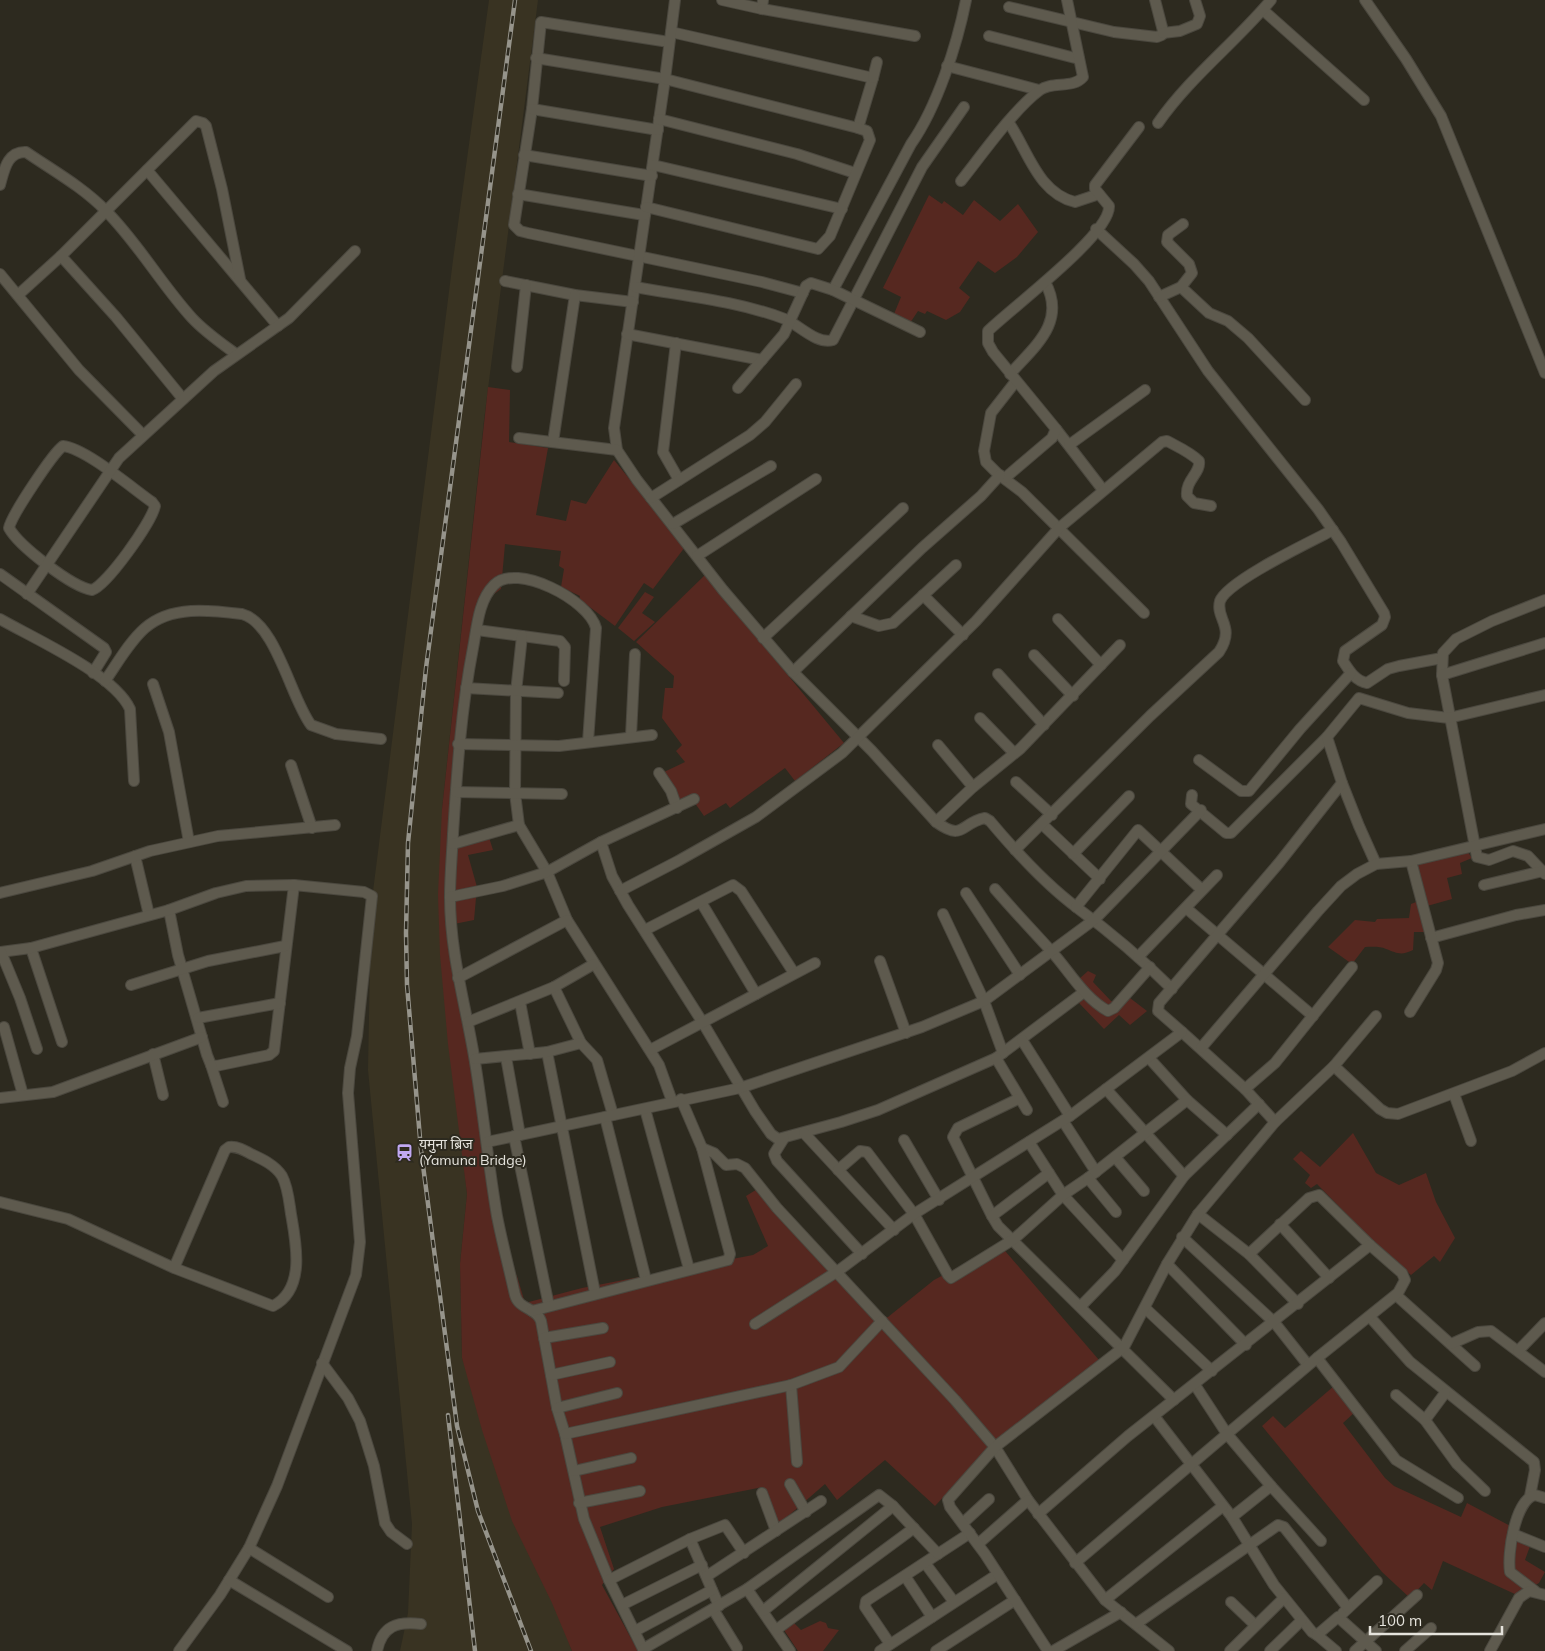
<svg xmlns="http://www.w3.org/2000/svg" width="1545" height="1651" font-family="Mulish,'Noto Sans Devanagari',sans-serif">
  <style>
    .built { fill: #393322 }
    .green { fill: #562820 }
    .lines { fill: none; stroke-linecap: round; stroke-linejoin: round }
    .minor-casing { stroke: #4b483f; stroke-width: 12 }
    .minor { stroke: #5e5a4e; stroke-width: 10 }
    .rail-casing { stroke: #96948b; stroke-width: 4.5 }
    .rail { stroke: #2d2a1f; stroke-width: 2.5; stroke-dasharray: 8; stroke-linecap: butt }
    .labels { text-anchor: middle; stroke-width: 4; stroke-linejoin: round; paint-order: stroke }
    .poi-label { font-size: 14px; fill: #e5e3dc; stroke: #2d2a1f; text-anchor: start }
  </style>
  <rect width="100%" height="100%" fill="#2d2a1f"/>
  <path class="built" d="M489,0h49l-54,420 -42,389 18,320 7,65 -7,70 2,94 110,293h-172l8,-38 4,-89 -44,-454 3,-163 82,-647z"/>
  <g class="green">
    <path d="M929,195l13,9 2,-3 19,14 11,-15 26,21 18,-17 20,28 -21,25 -22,16 -17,-12 -19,27 11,9 -10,15 -14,8 -19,-9 -2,3 -7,-3 -8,12 -16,-9 7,-17 -18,-9z"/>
    <path d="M488,387l22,3 -1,52 39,6 -12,67 30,6 5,-21 15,4 28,-44 71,87 -32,42 -9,-6 -29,43 -36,-27 1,-3 -19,-9 3,-18 -5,-3 2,-15 -56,-7 -4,45 -14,10 -18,84 -12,154 30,-6 6,19 -25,5 9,32 -3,33 -20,4 46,292 12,53 5,7 8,27 57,-15 171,-33 15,-9 -22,-50 13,-8 115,131 14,-2 46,-37 66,-35 99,115 -100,78 -64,68 -50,-46 -48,40 -12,-16 -46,40 -16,-37 -101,20 -62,20 14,42 -12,16 36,66h-66l-20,-48 -40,-82 -30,-91 -20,-72 -2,-94 7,-70 -19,-150 -8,-89 -2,-60 4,-86z"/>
    <path d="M705,575l139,168 -49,38 -10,-13 -55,40 -4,-5 -22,13 -14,-20 -11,6 -15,-30 21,-10 -9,-11 6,-6 -20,-27 3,-30h8l1,-12 -38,-34z"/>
    <path d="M645,592l9,5 -12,16 13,9 -21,19 -16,-13z"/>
    <path d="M1467,851l5,7 -12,5 2,11 -15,4 5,21 -32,9 5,24h-11l-1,18c-12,6 -16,3 -27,-1 -6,-3 -15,-2 -21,-2l-13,17 -24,-17 27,-27 20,2 2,-3 32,-1 2,-14 13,-5 -10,-35z"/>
    <path d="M1088,971l8,4 -3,7 18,19 11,3 8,-6 17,13 -17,14 -11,-10 -15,14 -25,-26 10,-11 -10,-13z"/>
    <path d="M1353,1133l23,40 23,12 27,-12 10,29 19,36 -15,24 -6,-6 -23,19 -38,-34 -56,-57 -6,4 -6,-5 5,-8 -17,-16 8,-8 19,16z"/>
    <path d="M1334,1386l20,27 -11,10 42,55 9,8 67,31 6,-14 66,35 -8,22 20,12 -6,11 -22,12 -74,-34 -11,29 -8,-7 -14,15 -28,-26 -120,-146 11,-10 12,12z"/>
    <path d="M820,1621l6,2 2,5 11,2 -16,21h-25l-14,-21 7,-7h3l7,7z"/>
  </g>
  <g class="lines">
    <defs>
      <g id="minor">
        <path d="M722,0l40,9 1,-9"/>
        <path d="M1365,0l41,59 35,57 104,257"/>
        <path d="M1009,7l105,25 43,5 5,-2 1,-4 -8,-31"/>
        <path d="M762,9l153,27"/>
        <path d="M1263,10l101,90"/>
        <path d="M671,32l202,46 -15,50"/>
        <path d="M1163,33l17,-2 17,-7 3,-8 -5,-16"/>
        <path d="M989,36l90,23"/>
        <path d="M669,42l-128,-20 -9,87 -18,116 6,6 8,2 234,49 41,11"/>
        <path d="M536,58l129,21 -51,349 3,22 20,30 86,110 70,82 79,79 64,71c28,20 24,1 49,-4l5,3c26,31 54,62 86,86 34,25 66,52 96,82"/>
        <path d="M947,66l92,24"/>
        <path d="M873,78l4,-16"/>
        <path d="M532,109l126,21"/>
        <path d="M659,119l138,35 58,19"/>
        <path d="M1009,123c19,28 29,70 66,79l24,-8"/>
        <path d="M1158,123c32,-46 77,-80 113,-123"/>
        <path d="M524,155l128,21"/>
        <path d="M653,165l189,44"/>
        <path d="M147,170l131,156"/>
        <path d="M961,181c20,-25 53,-72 79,-91 12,-9 33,-1 43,-13l-16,-77"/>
        <path d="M0,185c4,-14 7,-34 26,-33 26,18 57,35 80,59 32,32 55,73 86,107 13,14 29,25 44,36"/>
        <path d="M518,194l126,21"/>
        <path d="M646,207l172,42 12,-13 40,-96 -3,-9 -9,-3 -193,-49 10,-79"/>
        <path d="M1096,229l38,35 15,17 59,90 110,138 23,33 43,71 1,4 -3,8 -37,26 -2,10c6,9 12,20 24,22l21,-14 11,-3 43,-8"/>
        <path d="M61,256l55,61 67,82"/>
        <path d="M0,274l79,96 64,65"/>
        <path d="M505,281l70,14 58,7"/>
        <path d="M635,287c49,9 103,14 150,32 14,6 32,26 48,21l89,-173 42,-60"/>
        <path d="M1181,287l28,26 19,8 20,17 57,62"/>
        <path d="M833,290l78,-146c26,-37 46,-99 55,-144"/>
        <path d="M18,295l43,-39 135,-135 7,2 3,3 16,63 18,90"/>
        <path d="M1159,297l22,-10 11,-14 -3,-9 -22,-22 1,-7 15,-11"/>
        <path d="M627,334l135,26"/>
        <path d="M676,343l-13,109 16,28"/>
        <path d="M517,367l9,-82"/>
        <path d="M1010,374c25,-28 57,-52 35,-92"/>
        <path d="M1016,381l-25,32 -7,38 2,11 12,12 24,18 122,121"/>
        <path d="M738,388l46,-54 22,-48 5,-3 22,7 87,42"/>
        <path d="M1056,429l47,61"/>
        <path d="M519,438l98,12"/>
        <path d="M553,442l22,-147"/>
        <path d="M1069,445l76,-55"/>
        <path d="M63,446c22,2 69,42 89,56l3,4c-4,17 -48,79 -63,84 -20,-3 -73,-44 -83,-62 2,-12 44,-75 54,-82z"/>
        <path d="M1005,478l47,-40 4,-9 -63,-77 -5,-9v-12c22,-22 123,-97 121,-125l-14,-17v-4l44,-58"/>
        <path d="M651,498l99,-63 15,-13 31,-38"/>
        <path d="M673,524l98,-58"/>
        <path d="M697,556l119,-77"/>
        <path d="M0,574l104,74 2,4 -13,21"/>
        <path d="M27,594l92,-136 95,-87 75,-53 66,-67"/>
        <path d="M923,595l40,40"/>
        <path d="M1545,600l-53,21 -36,18 -13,14 -1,22 35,182 12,3 24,-9 15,5 17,18"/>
        <path d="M851,616l28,10 14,-3 63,-58"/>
        <path d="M0,619c35,20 114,55 130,90l4,72"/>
        <path d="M1058,619l43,46"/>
        <path d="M477,630l83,11 5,6 -1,34"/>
        <path d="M522,636l-6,56 -1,101 4,32 28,47 20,48 92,145 13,36"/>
        <path d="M763,638l140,-130"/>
        <path d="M1034,655l39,41"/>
        <path d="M793,672l129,-124 59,-52 19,-21"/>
        <path d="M998,674l46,51"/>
        <path d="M1442,675l103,-32"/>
        <path d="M105,681c12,-17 24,-39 40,-53 26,-23 65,-18 97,-14 34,9 49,85 69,111l25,9 45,5"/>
        <path d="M153,684l16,48 20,110"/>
        <path d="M466,688l92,5"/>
        <path d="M980,718l34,35"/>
        <path d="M631,736l4,-82"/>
        <path d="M588,742l8,-114c-7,-28 -80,-66 -102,-43 -16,16 -17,43 -21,63 -12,62 -16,123 -20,186 -1,21 -3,42 -3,63 0,55 15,106 24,159 9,53 14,107 23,160 5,26 12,52 18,79 4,15 21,12 26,26l16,87 8,26 19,85 25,61 35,71"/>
        <path d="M458,744l101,2 93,-11"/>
        <path d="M938,745l35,42"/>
        <path d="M1199,760l42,31h8l51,-62 51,-56"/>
        <path d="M291,765l21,63"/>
        <path d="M659,773l12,18 6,17"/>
        <path d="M1016,782l36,33"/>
        <path d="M1342,783l17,43 17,38"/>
        <path d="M456,792l106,2"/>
        <path d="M1192,795l-1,9 35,29h5l96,-96"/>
        <path d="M936,822l37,-35 47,-38 100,-104"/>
        <path d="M1043,825l57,54"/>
        <path d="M601,842l11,34 16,29 75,118 52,88 16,23 7,5 63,-17 37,-12 118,-52 88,-66"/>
        <path d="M453,844l66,-19"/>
        <path d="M1015,850l135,-134 69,-64c17,-26 -4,-33 1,-51 7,-20 92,-60 113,-71"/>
        <path d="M1073,854l56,-58"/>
        <path d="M135,856l14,59"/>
        <path d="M1484,885l59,-14"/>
        <path d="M995,889c19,22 38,42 57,63 18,20 32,46 56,59l6,-3 36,-41"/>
        <path d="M620,891l58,-30 78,-44 86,-64 134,-132 83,-93 103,-86 5,-1c11,6 23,11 32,20 2,12 -14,19 -12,35l7,7 17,3"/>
        <path d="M0,893l92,-22 58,-20 68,-15 117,-11"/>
        <path d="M966,893l54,82"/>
        <path d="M450,897l53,-11 44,-14 54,-30 93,-43"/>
        <path d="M701,902l55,92"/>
        <path d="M1076,907l62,-77 64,60"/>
        <path d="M1186,908l127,108"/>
        <path d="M169,910l9,45 29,100 4,10 5,1 53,-11 5,-4 20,-166"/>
        <path d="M943,914l41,87 19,52"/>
        <path d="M645,930l88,-45 8,6 53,82"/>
        <path d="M1431,938l85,-23 29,-5"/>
        <path d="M31,948l31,94"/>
        <path d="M0,952l31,-4 138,-38 47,-17 30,-7 48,-1 70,7 8,4 -15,140 -7,32 -2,25 12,149 -4,33 -79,211 -28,62 -29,47 -41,56"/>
        <path d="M1,952l19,46 17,51"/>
        <path d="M1138,957l79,-82"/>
        <path d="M880,961l26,72"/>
        <path d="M458,978l109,-58"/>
        <path d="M131,985l77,-24 77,-15"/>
        <path d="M554,987l27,56"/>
        <path d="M520,1002l10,52"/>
        <path d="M1410,1012l26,-42 2,-7 -27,-102"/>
        <path d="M198,1018l82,-15"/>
        <path d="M468,1022l86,-35 40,-23"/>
        <path d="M4,1027l19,68"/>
        <path d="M1182,1032l63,57 30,33"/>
        <path d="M1022,1040l48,76"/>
        <path d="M1201,1048l117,-137 23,-25 16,-12 19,-10 35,-3 134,-32"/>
        <path d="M650,1050l165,-87"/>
        <path d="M547,1052l48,241"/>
        <path d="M153,1054l10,41"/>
        <path d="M506,1057l14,78"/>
        <path d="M996,1058l31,52"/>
        <path d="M1149,1058l38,42 40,35"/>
        <path d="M475,1059l72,-7 34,-9 16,17 16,55"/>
        <path d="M211,1065l12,37"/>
        <path d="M1334,1066l46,43 7,4 11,1 114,-43 33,-18"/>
        <path d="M1106,1089l78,87"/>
        <path d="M1245,1089l30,-26 77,-96"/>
        <path d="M1454,1094l17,47"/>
        <path d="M0,1098l53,-6 149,-55"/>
        <path d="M1018,1099l-60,29 -5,9 39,79 6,10 176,174"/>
        <path d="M645,1109l44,160"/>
        <path d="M605,1117l41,163"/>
        <path d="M1063,1121l33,51"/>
        <path d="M804,1133l90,97"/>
        <path d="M514,1136l35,170"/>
        <path d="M784,1138l-10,16 3,7 85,93"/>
        <path d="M904,1140l35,60"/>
        <path d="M487,1142l253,-54 182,-61 62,-26 111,-82 106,-109"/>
        <path d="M1029,1142l34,53 60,65"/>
        <path d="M702,1148l12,5 12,12 11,-1 8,4 32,40 178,192 40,47 33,53 77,100 64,51"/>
        <path d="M1115,1157l29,34"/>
        <path d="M838,1170l22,-19 7,1 47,62 34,61 3,3 63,-39 49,-44 25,-17 99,-78"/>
        <path d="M1088,1178l28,34"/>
        <path d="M0,1202l68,17 106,49 99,38c33,-17 23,-63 18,-92 -2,-13 -3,-27 -9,-38 -7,-11 -20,-17 -31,-22 -7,-4 -14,-8 -22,-7l-4,3 -51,118"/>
        <path d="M1198,1214l51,40 49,50"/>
        <path d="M992,1216l57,-43"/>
        <path d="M1280,1224l49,54"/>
        <path d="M1182,1237l92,85 34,43"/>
        <path d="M1167,1264l79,81"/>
        <path d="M1396,1295l79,71"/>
        <path d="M1081,1306l34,-35 69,-95 75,-72"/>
        <path d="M1145,1308l67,63"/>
        <path d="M532,1311l196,-51 2,-6 -28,-106 -21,-49"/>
        <path d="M1370,1317l40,45 124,100 1,8 -5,26"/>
        <path d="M755,1324l83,-53 76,-57 156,-98 112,-84 -24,-21 1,-8 120,-140 63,-80 -15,-46 32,-39 49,15 41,5 96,-23"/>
        <path d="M544,1338l59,-10"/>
        <path d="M1451,1344l27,-12 13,-1 54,41"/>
        <path d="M1518,1351l27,-28"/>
        <path d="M1317,1358l79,102 62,38"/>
        <path d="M322,1363l26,35 12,23 14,45 11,57 6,9 16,12"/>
        <path d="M551,1375l59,-13"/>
        <path d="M791,1385l6,77"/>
        <path d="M1195,1385l32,49 90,-76 81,-65 7,-13 -3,-7 -32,-28 -51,-50 -10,3 -60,56"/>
        <path d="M1445,1393l-20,27 32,44 28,27"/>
        <path d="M1396,1395l29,25"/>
        <path d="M557,1408l60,-15"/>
        <path d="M1154,1416l78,101 42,68 38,47 5,3 21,-18 38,34"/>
        <path d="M565,1434l226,-49 48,-18 43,-46"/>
        <path d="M574,1471l57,-13"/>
        <path d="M790,1484l16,28"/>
        <path d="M762,1493l14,38"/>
        <path d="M579,1503l61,-12"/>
        <path d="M1038,1514l90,-78 242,-191"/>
        <path d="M1232,1517l39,-31 50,55"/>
        <path d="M963,1523l26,-24"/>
        <path d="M1513,1534l32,13"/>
        <path d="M690,1539l29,67"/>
        <path d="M978,1544l50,-44"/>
        <path d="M249,1548l79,49"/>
        <path d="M925,1563l29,39"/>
        <path d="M1075,1563l152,-129 44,52"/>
        <path d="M707,1576l114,-75"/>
        <path d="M905,1576l27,41"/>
        <path d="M229,1580l118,71"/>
        <path d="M609,1580l81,-41 35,-14 19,28"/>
        <path d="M747,1589l43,62"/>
        <path d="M1535,1591l-25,-19c-3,-18 5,-72 25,-77l10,3"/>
        <path d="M1105,1600l118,-94"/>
        <path d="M1231,1602l24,23"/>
        <path d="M622,1605l80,-40"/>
        <path d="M713,1609l24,39"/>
        <path d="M763,1611l130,-105"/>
        <path d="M1343,1613l34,-32"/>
        <path d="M1136,1624l142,-99 6,2 64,81"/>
        <path d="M776,1630l138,-102"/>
        <path d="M635,1631l77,-41"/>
        <path d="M1317,1635l19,16"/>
        <path d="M890,1644l-25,-37 1,-6 104,-68"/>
        <path d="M643,1649l104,-60 132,-94 14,11 45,48"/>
        <path d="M377,1651c5,-25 20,-30 44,-27"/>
        <path d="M880,1651l118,-77"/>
        <path d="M936,1651l79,-51"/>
        <path d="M1048,1651l-63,-97 -35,-47 -2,-7 47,-53 129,-100 43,-83 31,-50 77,-92 59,-56 42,-50"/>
        <path d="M1053,1651l68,-39"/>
        <path d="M1230,1651l54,-53"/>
        <path d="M1270,1651l32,-31"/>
        <path d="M1355,1651l62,-56"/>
        <path d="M1405,1651l26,-23"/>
        <path d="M1490,1651l29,-53 10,-7 16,4"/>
      </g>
    </defs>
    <use href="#minor" class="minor-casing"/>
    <use href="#minor" class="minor"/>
    <defs>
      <g id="rail">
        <path d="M515,0l-89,668 -18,175 -2,90 1,52 14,165 36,276 21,85 53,140"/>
        <path d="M448,1415l27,236"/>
      </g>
    </defs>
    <use href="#rail" class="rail-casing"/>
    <use href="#rail" class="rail"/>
  </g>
  <defs>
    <symbol id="station-bare" viewBox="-9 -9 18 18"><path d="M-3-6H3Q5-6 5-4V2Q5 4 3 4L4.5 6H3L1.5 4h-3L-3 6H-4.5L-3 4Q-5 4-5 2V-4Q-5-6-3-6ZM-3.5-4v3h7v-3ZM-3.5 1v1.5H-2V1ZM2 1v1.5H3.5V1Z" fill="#c1a8f3" stroke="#2d2a1f" stroke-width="2.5" paint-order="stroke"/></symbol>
  </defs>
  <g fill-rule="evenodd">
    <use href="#station-bare" x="392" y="1140" width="25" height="25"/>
  </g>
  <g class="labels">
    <g class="poi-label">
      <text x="419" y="1149">यमुना ब्रिज<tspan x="419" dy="16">(Yamuna Bridge)</tspan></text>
    </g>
  </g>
  <path d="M1370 1626v8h132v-8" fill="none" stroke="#e5e3dc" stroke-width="2.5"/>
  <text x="1378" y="1626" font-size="15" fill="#e5e3dc" stroke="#2d2a1f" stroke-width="4" paint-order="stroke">100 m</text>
</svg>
